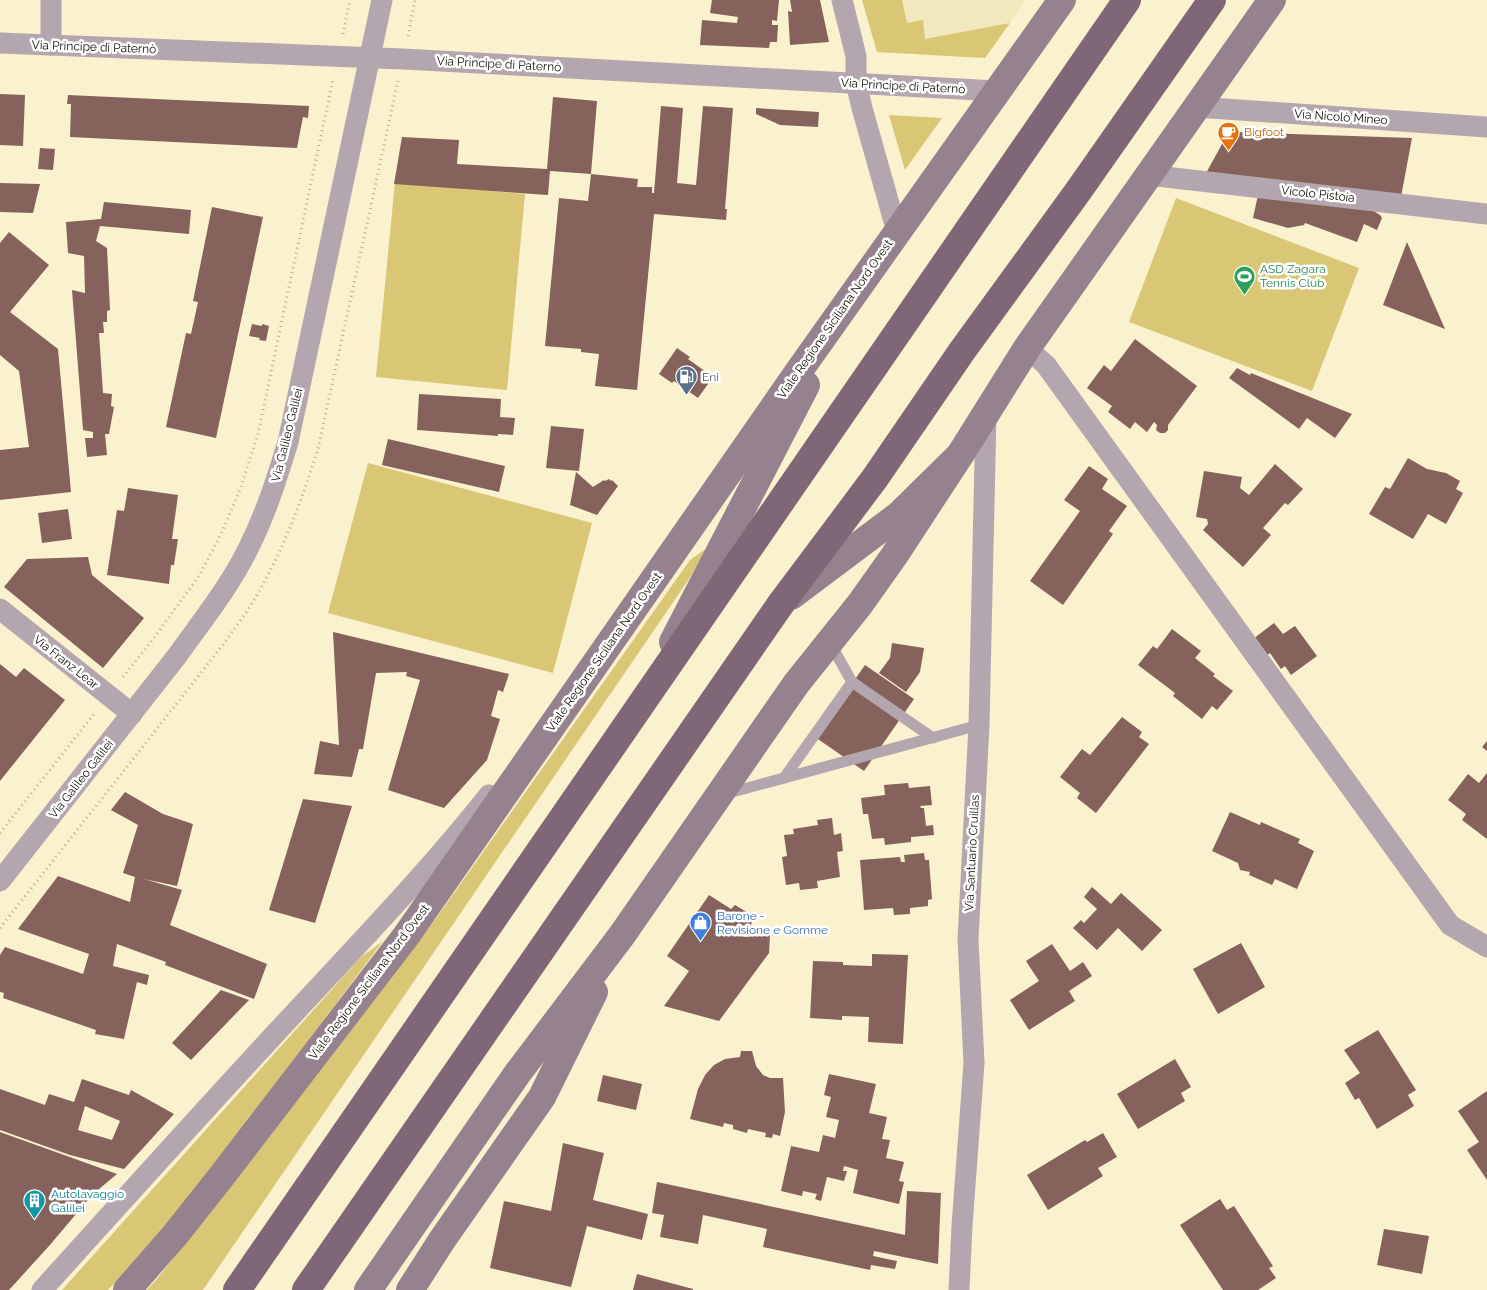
<svg xmlns="http://www.w3.org/2000/svg" width="1487" height="1290" font-family="Raleway,sans-serif">
  <style>
    .built { fill: #f2e8bd }
    .green { fill: #d9c775 }
    .building { fill: #85625b; fill-rule: evenodd }
    .lines { fill: none; stroke-linecap: round; stroke-linejoin: round }
    .path { stroke: #b4ae92; stroke-width: 3; stroke-dasharray: 1 4; stroke-linecap: butt }
    .lane { stroke: #b4a6af; stroke-width: 11 }
    .street { stroke: #b4a6af; stroke-width: 21 }
    .secondary { stroke: #96818f; stroke-width: 28 }
    .primary { stroke: #806778; stroke-width: 28 }
    .labels { text-anchor: middle; stroke-width: 5; stroke-linejoin: round; paint-order: stroke }
    .street-label { font-size: 12px; fill: #121004; stroke: #fff }
    .food-label { font-size: 12px; fill: #c56008; stroke: #fff; text-anchor: start }
    .leisure-label { font-size: 12px; fill: #27864d; stroke: #fff; text-anchor: start }
    .service-label { font-size: 12px; fill: #4e5e75; stroke: #fff; text-anchor: start }
    .shop-label { font-size: 12px; fill: #366cbe; stroke: #fff; text-anchor: start }
    .culture-label { font-size: 12px; fill: #0d838f; stroke: #fff; text-anchor: start }
  </style>
  <rect width="100%" height="100%" fill="#faf2cf"/>
  <path class="built" d="M862,0h164l-41,58 -108,-6z"/>
  <g class="green">
    <path d="M862,0h40l5,23 16,-3 2,19 85,-16 -25,35 -108,-6z"/>
    <path d="M889,115l53,3 -37,52z"/>
    <path d="M395,182l130,12 -18,196 -131,-13z"/>
    <path d="M1176,198l183,70 -47,123 -183,-69z"/>
    <path d="M368,463l224,60 -39,150 -225,-60z"/>
    <path d="M707,548l-18,31 -486,711h-56l9,-10 81,-101 200,-262 253,-357z"/>
    <path d="M383,941c-43,57 -85,114 -128,170 -46,62 -93,125 -147,179h-46l299,-333z"/>
  </g>
  <g class="building">
    <path d="M712,0h67l-2,21 -5,-1v5h6l-1,17h-7l-1,6 -69,-3 2,-25 35,3 1,-6 -28,-4z"/>
    <path d="M790,0h30l9,42 -39,3 -2,-34 4,1z"/>
    <path d="M0,94l25,1 -2,51 -23,-1z"/>
    <path d="M68,95l109,5 132,6 -1,12 -5,-1 -6,31 -227,-11 1,-33h-4z"/>
    <path d="M553,97l44,4 -6,73 -41,-3 -2,24 -154,-11 8,-47 57,3 -2,24 90,5z"/>
    <path d="M661,106l22,2 -6,75 19,2 7,-79 30,2 -8,101h2l-1,11 -72,-6 -17,176 -42,-4 4,-32 -18,-2v-3l-36,-3 14,-148 29,3 3,-27 47,5 -1,8h15v6h2z"/>
    <path d="M756,108l63,4 -1,15 -38,-2 -24,-11z"/>
    <path d="M1237,132l175,6 -11,59 -196,-22 22,-40z"/>
    <path d="M40,148l15,1 -2,21 -15,-1z"/>
    <path d="M0,183l40,1 -7,29 -33,-1z"/>
    <path d="M1258,195l108,11 14,9 2,3 -5,12 -13,-6 -7,18 -52,-19 -1,2 -16,3 -35,-10z"/>
    <path d="M104,202l87,8 -2,24 -89,-8 -4,15 11,7 3,62 -3,1v11h-4l1,11h-5l4,60 9,1 -1,12 3,1 -5,27h-4l2,21 -20,2 -2,-19h8v-6l-10,-2 -11,-140 13,3 -1,-37 -16,-3 -2,-31 35,-3z"/>
    <path d="M212,207l51,10 -47,221 -50,-11 20,-94 5,1 7,-32 -5,-1z"/>
    <path d="M9,232l40,33 -39,47 48,37 13,143 -71,8v-50l29,-3 -10,-76 -19,-16v-112z"/>
    <path d="M1407,242l38,87 -62,-24z"/>
    <path d="M252,324l10,2v-2l7,2 -3,15 -7,-1 1,-2 -11,-2z"/>
    <path d="M1135,339l62,47 -29,39v5l-3,3h-5l-4,-3 1,-5 -3,-3 -7,10 -12,-10 -5,7 -22,-17 4,-6 -25,-18 17,-23 7,6z"/>
    <path d="M677,348l13,9 -2,2 25,18 -15,21 -24,-17 -2,2 -13,-9z"/>
    <path d="M1237,368l13,7 1,-2 101,41 -17,24 -28,-20 -8,11 -70,-51z"/>
    <path d="M419,394l82,5 -1,18 15,1 -2,17 -15,-1v2l-81,-6z"/>
    <path d="M551,426l33,3 -5,42 -33,-3z"/>
    <path d="M388,439l117,27 -6,26 -117,-27z"/>
    <path d="M1408,458l19,11 19,4 14,8 -4,8 7,4 -17,31 -18,-10 -15,25 -44,-25 16,-27 5,2z"/>
    <path d="M1275,464l28,25 -15,16 -3,-2 -22,25 8,7 -28,32 -40,-37 5,-6 -1,-5 -11,-2 8,-46 38,6 -2,11 9,7z"/>
    <path d="M1089,466l19,13 -6,10 25,17 -18,25 4,3 -50,71 -33,-24 50,-70 -16,-11z"/>
    <path d="M576,472l17,15 11,-7 1,1 4,-2 2,2 1,-1 6,6 -21,29 -27,-10z"/>
    <path d="M128,488l50,7 -6,44h6l-4,26h-3l-2,19 -62,-9 10,-65 7,1z"/>
    <path d="M68,509l4,30 -30,4 -4,-30z"/>
    <path d="M88,557l4,18 52,43 -41,50 -99,-81 23,-28z"/>
    <path d="M1274,623l9,11 12,-8 22,30 -26,19 -6,-9 -4,3 -11,-16 -4,3 -13,-17z"/>
    <path d="M1172,629l29,22 -6,7 20,16 -2,2 20,15 -16,19 -5,-4 -10,13 -29,-23 2,-3 -37,-28 15,-19 4,3z"/>
    <path d="M333,632l176,42 -6,18 -5,-2 -7,26 9,3 -13,41 -43,48 -56,-18 32,-110 -14,-4 1,-4 -31,1 -13,76h-4l-7,28 -38,-3 6,-33 19,4z"/>
    <path d="M892,643l32,5 -4,24 -14,20 -27,-19 11,-15z"/>
    <path d="M0,664l16,13 8,-9 41,32 -65,81z"/>
    <path d="M865,665l49,34 -50,72 -49,-34z"/>
    <path d="M1122,717l20,15 -3,5 10,7 -53,69 -19,-15 3,-5 -20,-16 22,-28 8,6z"/>
    <path d="M1487,741v10l-5,-4z"/>
    <path d="M1487,773v66l-25,-19 4,-6 -18,-14 20,-26 11,9z"/>
    <path d="M908,783l1,5 21,-2 2,19 -12,1 1,2h3l2,18 7,-1 1,10 -23,2v5l-26,3 -1,-7 -12,1 -4,-25h-5l-2,-16 24,-3 -1,-10z"/>
    <path d="M125,792l38,22 30,10 -16,62 -33,-7 38,11 -12,35 97,39 -13,35 -89,-34 1,-3 -49,-18 -4,22 36,9 -2,10 -10,-3 -13,57 -29,-5 1,-4 -93,-32 1,-5 -4,-1v-37l5,-8 78,27 6,-20 -71,-25 40,-53 72,26 5,-25 -12,-4 15,-48 -27,-15z"/>
    <path d="M303,799l49,7 -37,117 -46,-13z"/>
    <path d="M1230,812l30,13 1,-3 39,17 -2,4 16,8 -17,38 -22,-10 -3,6 -23,-10 1,-3 -10,-2 -2,-7 -26,-12z"/>
    <path d="M832,818l2,17 7,-2 2,18 -6,1 3,25 -23,4 1,7 -18,2 -1,-7 -13,2 -4,-28 5,-1 -3,-21 10,-1 -1,-5 25,-4 -1,-5z"/>
    <path d="M924,853l1,7h4l3,39 -4,1v6l-18,2v6l-16,1 -1,-7 -29,2 -4,-50 40,-3 1,5h4l-1,-7z"/>
    <path d="M1092,887l19,17 10,-11 41,37 -20,21 -24,-23 -21,22 -24,-22 8,-8 3,3 13,-14 -13,-12z"/>
    <path d="M709,895l22,14 4,-4 20,12 -11,20 26,-2 -1,18 -50,68 -55,-15 25,-35 -22,-15z"/>
    <path d="M1241,943l24,44 -47,27 -25,-45z"/>
    <path d="M1052,944l18,27 13,-9 9,14 -23,15 6,10 -46,29 -19,-30 29,-19 -13,-20z"/>
    <path d="M872,954l36,1 -5,89 -35,-2 1,-25 -27,-1v4l-32,-2 3,-57 30,1v3l29,1z"/>
    <path d="M221,990l28,10 -58,60 -19,-17z"/>
    <path d="M1378,1030l38,60 -8,5 6,11 -37,23 -18,-31 -4,2 -10,-17 15,-10 -16,-23z"/>
    <path d="M741,1051h11l4,15 7,9 7,3h13l2,34 -5,24 -7,-2 -1,4 -7,-1 1,-4 -18,-4 -1,4 -14,-4v-4l-9,-2 -1,4 -33,-8 8,-30 7,-14 9,-10 11,-6 15,-2z"/>
    <path d="M1175,1059l16,28 -10,6 4,8 -47,28 -21,-35z"/>
    <path d="M829,1074l47,10 -7,29 18,4 -5,22 8,1 -4,18 18,4 -5,19 5,1 -5,22 -46,-11 5,-23 -14,-4 -1,5h4l-3,10 -17,-4 -6,24 -6,-2 2,-5 -14,-3 -1,5 -21,-5 10,-45 28,6 4,-17 12,3 4,-18 -13,-3 5,-20 -7,-2z"/>
    <path d="M603,1075l39,9 -6,26 -39,-9z"/>
    <path d="M82,1079l47,16 2,-5 43,24 -50,55 -54,-14 -70,-25v-41l45,16 4,-11 25,8zM85,1106l35,15 -8,19 -34,-10z"/>
    <path d="M1487,1091v89l-20,-30 12,-8 -21,-31z"/>
    <path d="M0,1132l117,42 -24,20 -44,52 -40,44h-9z"/>
    <path d="M1103,1133l14,24 -19,11 5,8 -55,34 -21,-35 58,-35 2,2z"/>
    <path d="M563,1143l41,10 -11,47 55,14 -6,26 -55,-14 -16,61 -81,-19 14,-67 47,10z"/>
    <path d="M657,1182l248,53 2,-44 34,2 -3,71 -64,-13 -1,5 24,5 -2,8 -24,-4 -1,5 -107,-23 4,-18 -64,-14 -5,29 -38,-7 4,-22 -12,-2z"/>
    <path d="M1220,1199l7,11 7,-4 39,60 -4,2 7,10 -18,12h-35l-43,-65z"/>
    <path d="M1384,1229l45,7 -7,38 -45,-9z"/>
    <path d="M637,1274l56,15v1h-60z"/>
  </g>
  <g class="lines">
    <g class="path">
      <path d="M343,34l7,-34"/>
      <path d="M408,36l7,-36"/>
      <path d="M123,677l31,-39 45,-62 22,-42 18,-42 19,-58 75,-355"/>
      <path d="M0,833l94,-119"/>
      <path d="M0,928l222,-282c10,-14 20,-27 29,-41 30,-49 50,-102 67,-156l80,-368"/>
    </g>
    <g class="lane">
      <path d="M852,682l81,56"/>
      <path d="M784,778l68,-96 -22,-39"/>
      <path d="M725,794l254,-69"/>
    </g>
    <g class="street">
      <path d="M842,0l14,56v27l6,25 35,124"/>
      <path d="M0,43l403,16 594,32"/>
      <path d="M51,45v-45"/>
      <path d="M1196,107l291,20"/>
      <path d="M1148,175l339,39"/>
      <path d="M1027,348l19,17 404,560 37,22"/>
      <path d="M0,609l132,105"/>
      <path d="M0,881l177,-225c25,-35 53,-70 72,-109 17,-34 28,-69 39,-105l94,-442"/>
      <path d="M42,1290c77,-85 154,-171 232,-255 73,-79 148,-156 215,-240"/>
      <path d="M959,1290l3,-64 12,-163 -6,-124 11,-214 7,-310"/>
    </g>
    <g class="secondary">
      <path d="M791,596l108,-81 61,-60 67,-107 245,-348"/>
      <path d="M673,642l133,-257"/>
      <path d="M127,1290l48,-55 46,-58 185,-241 395,-568 261,-368"/>
      <path d="M368,1290l149,-216 105,-139 174,-251 64,-80 34,-48 66,-101"/>
      <path d="M410,1290l32,-50 100,-143 52,-105"/>
    </g>
    <g class="primary">
      <path d="M237,1290l890,-1290"/>
      <path d="M306,1290l474,-685 95,-127 87,-127 117,-161 133,-190"/>
    </g>
  </g>
  <defs>
    <symbol id="cafe-pin" viewBox="-11 -11 22 30"><path d="M0 17L-7.5 6A9.5 9.5 0 1 1 7.5 6Z" fill="#e8710a" stroke="#fff"/><path d="M-5.5-4.5H6V0H3Q3 3.5 0 3.5H-2.5Q-5.5 3.5-5.5 0ZM3-3.2v2h1.7v-2ZM-6 4.5H4V6H-6Z" fill="#fff"/></symbol>
    <symbol id="stadium-pin" viewBox="-11 -11 22 30"><path d="M0 17L-7.5 6A9.5 9.5 0 1 1 7.5 6Z" fill="#2e9e5b" stroke="#fff"/><path d="M0-5a6.5 5 0 1 0 0 10a6.5 5 0 1 0 0-10ZM-3.5-1.8h7v3.6h-7Z" fill="#fff"/></symbol>
    <symbol id="fuel-pin" viewBox="-11 -11 22 30"><path d="M0 17L-7.5 6A9.5 9.5 0 1 1 7.5 6Z" fill="#5c6f8a" stroke="#fff"/><path d="M-5.5-6h7V0h2V4h1.3V-2.5L3-4.5l.8-.8L6-3V5H2.5V1h-1V6h-7ZM-4.2-4.7v3.2H.2V-4.7Z" fill="#fff"/></symbol>
    <symbol id="shop-pin" viewBox="-11 -11 22 30"><path d="M0 17L-7.5 6A9.5 9.5 0 1 1 7.5 6Z" fill="#3f7fe0" stroke="#fff"/><path d="M-5-2.5h2.3a2.7 3.5 0 0 1 5.4 0H5L5.5 6h-11ZM-1.5-2.5h3a1.5 2.3 0 0 0-3 0Z" fill="#fff"/></symbol>
    <symbol id="building-pin" viewBox="-11 -11 22 30"><path d="M0 17L-7.5 6A9.5 9.5 0 1 1 7.5 6Z" fill="#0f9aa8" stroke="#fff"/><path d="M-4-6H4V6H1V3H-1V6H-4ZM-2.5-4.3h1.7v1.8h-1.7ZM.8-4.3h1.7v1.8H.8ZM-2.5-1h1.7V.8h-1.7ZM.8-1h1.7V.8H.8Z" fill="#fff"/></symbol>
  </defs>
  <g fill-rule="evenodd">
    <use href="#cafe-pin" x="1216" y="120" width="25" height="34"/>
    <use href="#stadium-pin" x="1232" y="264" width="25" height="34"/>
    <use href="#fuel-pin" x="674" y="364" width="25" height="34"/>
    <use href="#shop-pin" x="688" y="910" width="25" height="34"/>
    <use href="#building-pin" x="22" y="1188" width="25" height="34"/>
  </g>
  <g class="labels">
    <g class="street-label">
      <text transform="translate(94 47) rotate(2)" y="4">Via Principe di Paternò</text>
      <text transform="translate(499 64) rotate(3)" y="4">Via Principe di Paternò</text>
      <text transform="translate(903 86) rotate(3)" y="4">Via Principe di Paternò</text>
      <text transform="translate(1341 117) rotate(4)" y="4">Via Nicolò Mineo</text>
      <text transform="translate(1318 194) rotate(6)" y="4">Vicolo Pistoia</text>
      <text transform="translate(835 319) rotate(-55)" y="4">Viale Regione Siciliana Nord Ovest</text>
      <text transform="translate(287 435) rotate(-76)" y="4">Via Galileo Galilei</text>
      <text transform="translate(604 652) rotate(-55)" y="4">Viale Regione Siciliana Nord Ovest</text>
      <text transform="translate(66 662) rotate(38)" y="4">Via Franz Lear</text>
      <text transform="translate(81 779) rotate(-52)" y="4">Via Galileo Galilei</text>
      <text transform="translate(972 853) rotate(-87)" y="4">Via Santuario Cruillas</text>
      <text transform="translate(369 982) rotate(-53)" y="4">Viale Regione Siciliana Nord Ovest</text>
    </g>
    <g class="food-label">
      <text x="1244" y="136">Bigfoot</text>
    </g>
    <g class="leisure-label">
      <text x="1260" y="273">ASD Zagara<tspan x="1260" dy="14">Tennis Club</tspan></text>
    </g>
    <g class="service-label">
      <text x="702" y="381">Eni</text>
    </g>
    <g class="shop-label">
      <text x="717" y="920">Barone -<tspan x="717" dy="14">Revisione e Gomme</tspan></text>
    </g>
    <g class="culture-label">
      <text x="51" y="1198">Autolavaggio<tspan x="51" dy="14">Galilei</tspan></text>
    </g>
  </g>
</svg>
